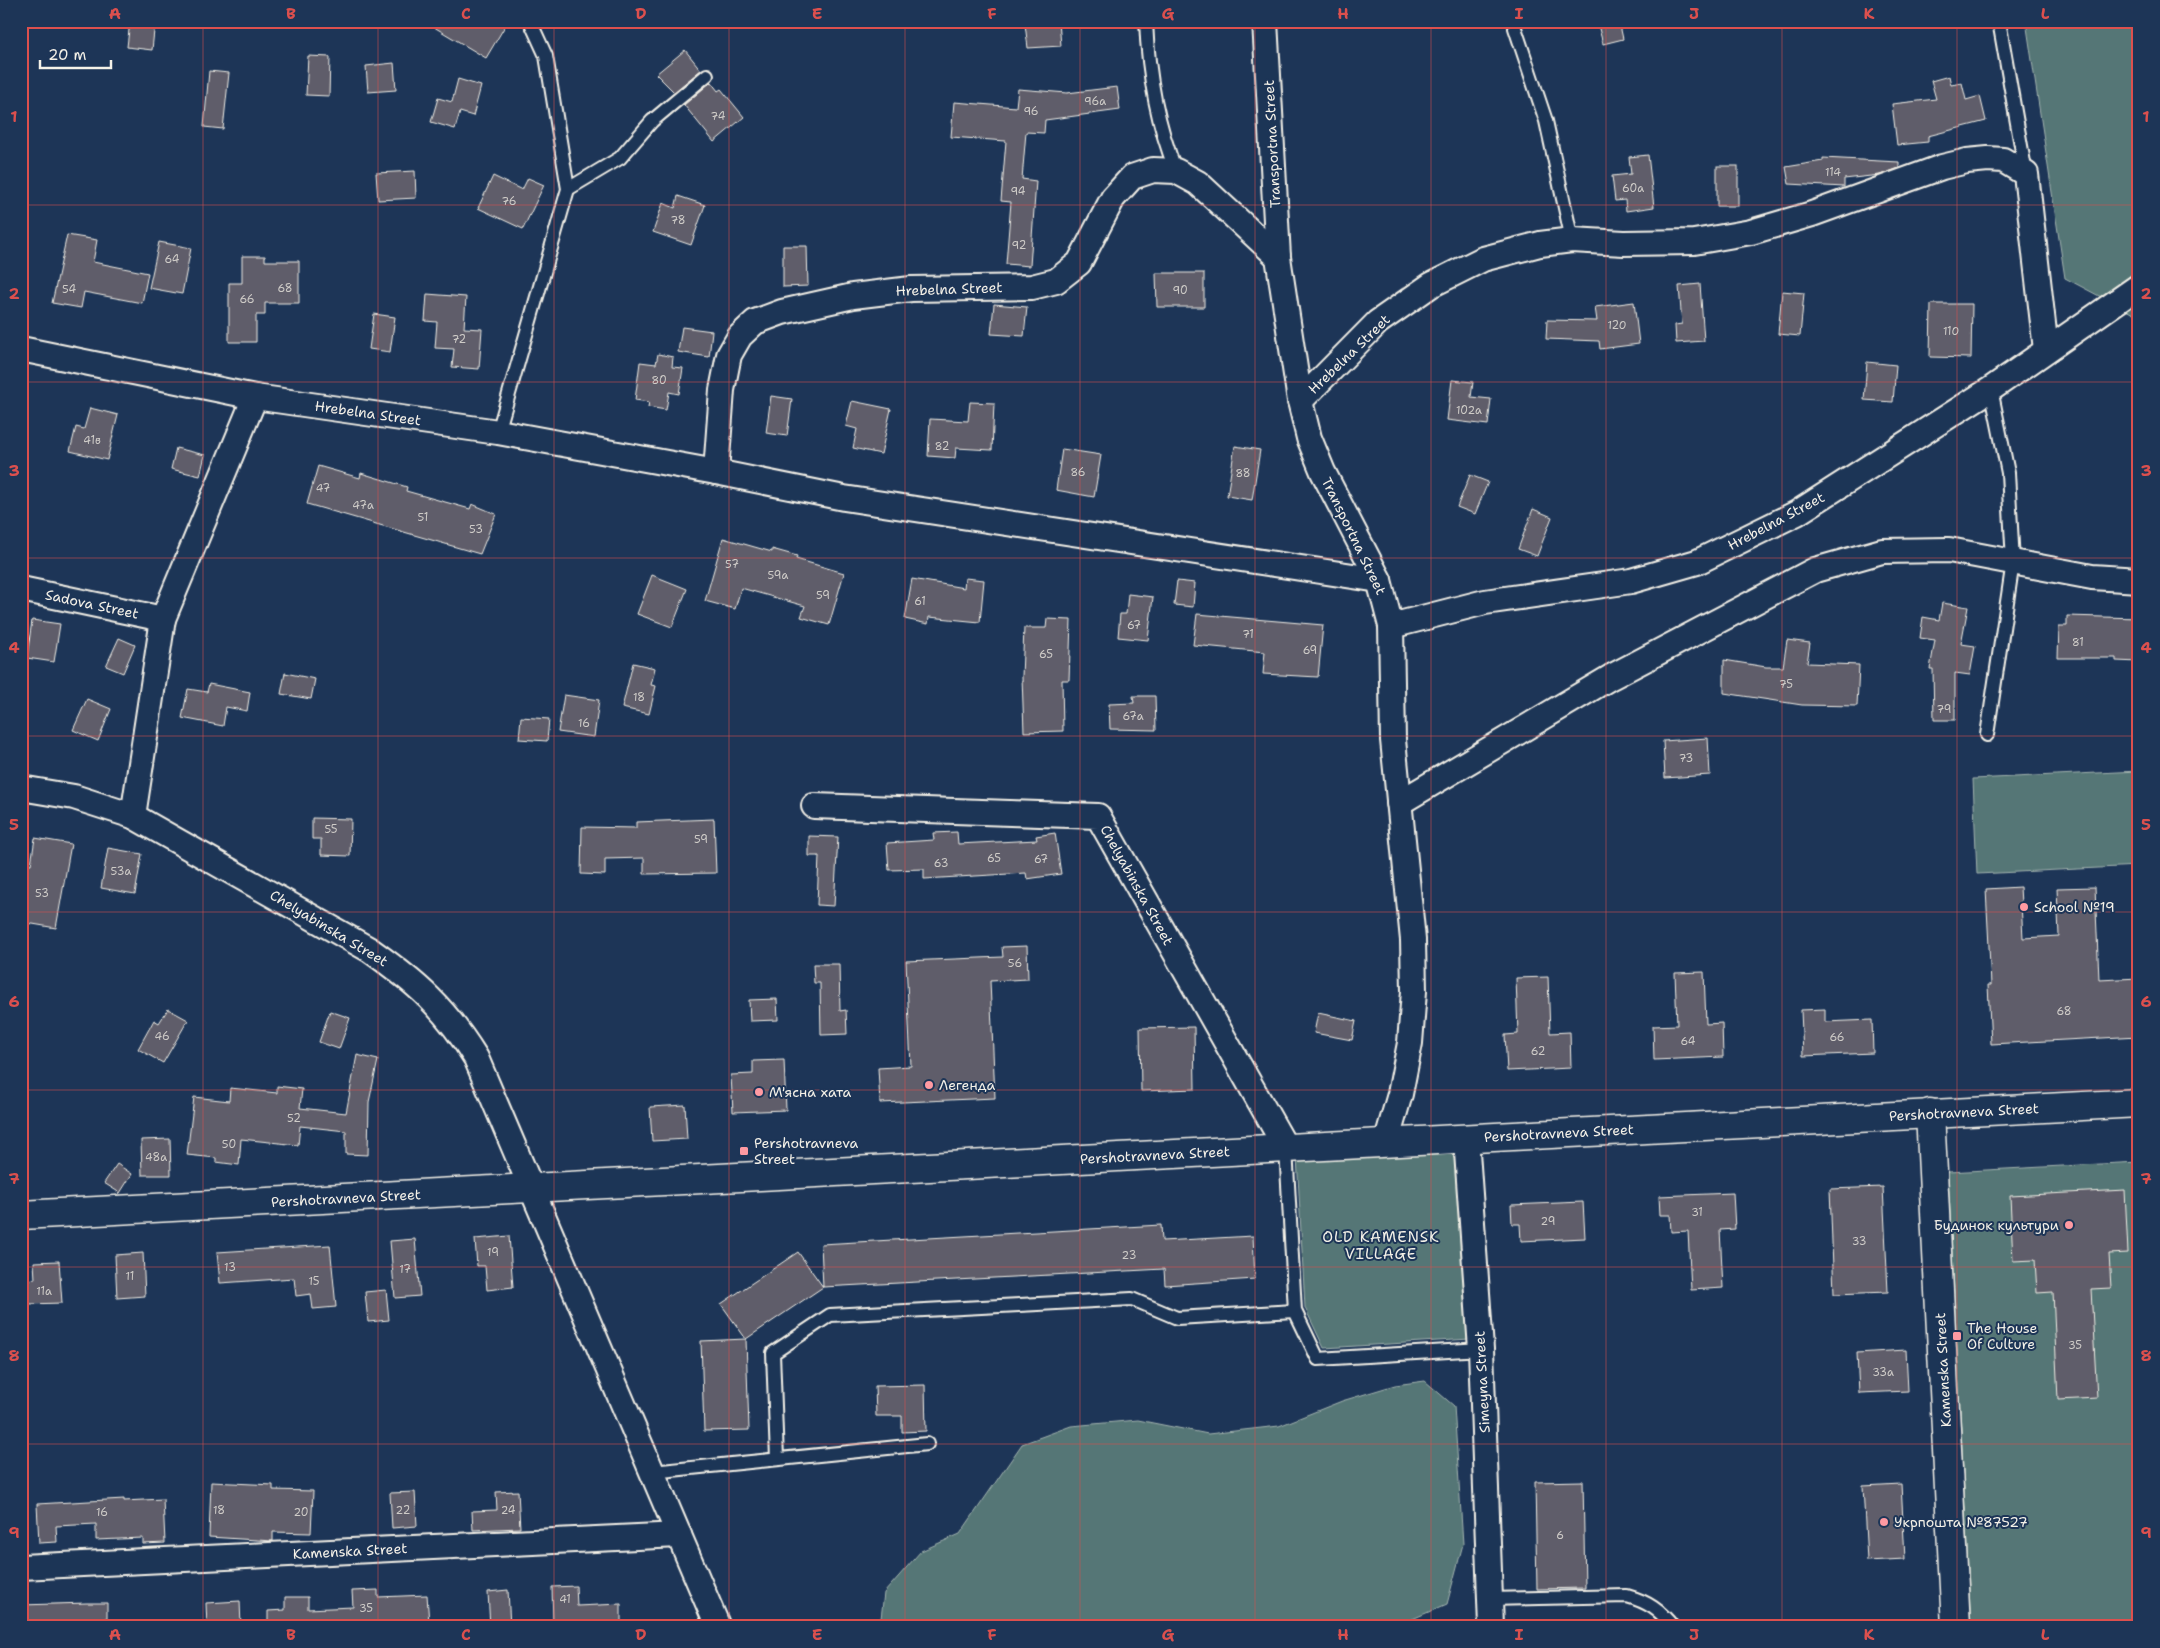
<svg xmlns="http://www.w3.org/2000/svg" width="2160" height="1648" font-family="'Shantell Sans',sans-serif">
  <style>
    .green { fill: #547676; stroke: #a4b4af }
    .building { fill: #5f5d6a; stroke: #f4f1e8 }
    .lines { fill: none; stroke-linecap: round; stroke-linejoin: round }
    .service-casing { stroke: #f4f1e8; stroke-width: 16 }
    .minor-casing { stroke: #f4f1e8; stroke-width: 28 }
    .tertiary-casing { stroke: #f4f1e8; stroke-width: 31 }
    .service { stroke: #1d3557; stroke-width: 12 }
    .minor { stroke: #1d3557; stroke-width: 24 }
    .tertiary { stroke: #1d3557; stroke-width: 28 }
    .grid { fill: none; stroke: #dc504e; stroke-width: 1; stroke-opacity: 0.55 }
    .poi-dot { fill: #ff9aa2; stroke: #1d3557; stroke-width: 2 }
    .labels { text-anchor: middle; stroke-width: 4; stroke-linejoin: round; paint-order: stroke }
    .number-label { font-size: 11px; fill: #cfccc8 }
    .street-label { font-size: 14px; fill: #f4f1e8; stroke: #1d3557 }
    .poi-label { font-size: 14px; fill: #f4f1e8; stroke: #1d3557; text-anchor: start }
    .neighbourhood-label { font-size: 15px; letter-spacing: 1px; fill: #f4f1e8; stroke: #1d3557 }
    .neatline { fill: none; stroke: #dc504e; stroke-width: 2 }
    .grid-label { font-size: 16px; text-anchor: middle; font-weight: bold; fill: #dc504e }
  </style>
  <rect width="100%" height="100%" fill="#1d3557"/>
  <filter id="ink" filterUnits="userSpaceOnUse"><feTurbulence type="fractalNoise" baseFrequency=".02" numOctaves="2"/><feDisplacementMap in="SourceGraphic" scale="10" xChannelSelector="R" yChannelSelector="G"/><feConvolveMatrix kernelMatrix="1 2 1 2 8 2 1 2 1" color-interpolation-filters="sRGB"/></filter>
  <g filter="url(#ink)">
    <g class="green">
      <path d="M2026,21h113v296l-74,-39z"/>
      <path d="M2139,771v95l-162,8 -4,-95z"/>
      <path d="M1456,1148l14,191 -146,9 -19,-40 -8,-152z"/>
      <path d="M2139,1162v459l-20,6h-148l-23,-455z"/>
      <path d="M1425,1381l29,25 9,138 -16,60 -53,23h-514l4,-34 37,-42 39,-17 62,-90 49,-18 67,-6 70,14 71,-8 63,-25 53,-16z"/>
    </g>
    <g class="building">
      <path d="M130,21h25l-3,29 -25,-3z"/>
      <path d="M424,21h84l-22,37z"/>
      <path d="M1059,21l2,25 -33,2 -3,-24z"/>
      <path d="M1597,21h22l4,18 -20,5z"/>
      <path d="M685,50l16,20 -27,22 -18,-18z"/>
      <path d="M308,56l22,1 -1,39 -23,-1z"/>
      <path d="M394,63l2,27 -28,2 -2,-26z"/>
      <path d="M209,71l20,2 -6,56 -19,-2z"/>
      <path d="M1949,76l2,9 11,-2 4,17 14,-4 6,25 -58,15v6l-31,3 -5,-41 44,-5 -5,-18z"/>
      <path d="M458,79l23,7 -8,30 -13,-4 -5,17 -24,-7 7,-24 14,4z"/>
      <path d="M711,82l7,9 3,-2 23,28 -30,25 -30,-37z"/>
      <path d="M1117,87l3,23 -75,10 -1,13 -18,-1 -4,47 14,2 -6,85 -24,-2 5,-62 -10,-1 5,-60 -55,-4 3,-35 62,5 2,-18 49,4z"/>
      <path d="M1648,155l6,52 -28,4 -1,-11 -10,1 -3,-25 19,-2 -2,-17z"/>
      <path d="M1823,158l76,4v6l-19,7 -36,4v8l-55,-3 -3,-17 37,-6z"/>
      <rect x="1717" y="166" width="21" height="40"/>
      <path d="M415,171l1,27 -38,2 -2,-27z"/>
      <path d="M493,176l29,14 6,-12 16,7 -21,44 -45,-21z"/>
      <path d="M678,196l27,9 -14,40 -38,-13 10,-29 12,5z"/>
      <path d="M67,235l30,5 -4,22 55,11 -6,30 -58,-11 -3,16 -29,-5z"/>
      <path d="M159,242l32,6 -9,46 -33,-6z"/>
      <path d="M783,246h24l1,40 -25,1z"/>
      <path d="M242,256h23v5h34v42h-34v12h-9v27h-27v-59h13z"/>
      <path d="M1156,273h48v34h-47z"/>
      <path d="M1700,284l4,57 -28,2 -1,-18 7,-1 -3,-38z"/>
      <path d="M1782,291l22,2 -4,43 -22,-2z"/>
      <path d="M427,294l39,3 -2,31 18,1 -3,40 -27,-2 2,-18 -19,-1 2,-26 -12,-1z"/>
      <path d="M1634,302l5,42 -39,5 -1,-8 -53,-2 1,-19 50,1 -2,-14z"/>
      <path d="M994,304l33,3 -3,29 -33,-2z"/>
      <path d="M1931,304h41l-1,54 -41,-1z"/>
      <path d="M374,314l21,3 -5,35 -21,-3z"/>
      <path d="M682,327l30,4 -3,26 -31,-5z"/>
      <path d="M658,354l15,3 -1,10 11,1 -4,26 -10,-2 -3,18 -18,-3 1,-5 -14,-2 5,-38 16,2z"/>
      <path d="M1867,362l29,3 -3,37 -29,-2z"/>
      <path d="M1452,380l21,2 -2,15 20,2 -3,26 -41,-5z"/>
      <path d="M771,396l21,3 -5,37 -21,-3z"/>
      <path d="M852,401l39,8 -10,45 -28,-6 4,-19 -11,-3z"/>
      <path d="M970,402l24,1 -2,47 -36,-2 -1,10 -27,-2 2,-37 38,2z"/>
      <path d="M90,408l28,7 -11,45 -37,-9 6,-24 8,2z"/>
      <path d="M1235,446l25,4 -8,50 -25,-4z"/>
      <path d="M176,448l29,7 -5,21 -29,-7z"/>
      <path d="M1062,449l39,6 -7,42 -38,-7z"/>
      <path d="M318,466l42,12 1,-5 46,14 -1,4 64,18 2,-5 24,10 -16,40 -173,-50z"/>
      <path d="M1470,475l18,7 -13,32 -18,-7z"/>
      <path d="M1533,509l19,8 -15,39 -19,-7z"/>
      <path d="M723,538l49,14v-3l25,7 -1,3 48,14 -15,52 -28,-8 4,-11 -64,-18 -6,21 -30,-8z"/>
      <path d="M652,575l35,14 -15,38 -35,-13z"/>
      <path d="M965,578l19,2 -4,42 -51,-5 -1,7 -23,-5 7,-40 52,9z"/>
      <path d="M1177,581l18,2 -2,24 -19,-2z"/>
      <path d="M1128,594l25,3 -5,43 -30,-3 2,-23h6z"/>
      <path d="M1942,603l26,4 -7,37 14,2 -5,29 -15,-2v47h-21l-1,-51h-3l5,-29 -15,-2 3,-21 16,3z"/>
      <path d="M1197,614l126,11 -5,52 -55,-3 2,-22 -72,-7z"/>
      <path d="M2067,616l72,2v44l-23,-1v-3h-58l1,-32h8z"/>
      <path d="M1047,619l24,1 -2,60h-7l1,51 -39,1 -2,-55 2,-49h22z"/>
      <path d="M32,620l28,4 -6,38 -27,-4z"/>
      <path d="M119,638l16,7 -12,28 -17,-7z"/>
      <path d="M1787,640l23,3 -3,20 52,2 -2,41 -55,-1 -78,-12v-33l42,7h17z"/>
      <path d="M633,663l22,5 -4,17 5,1 -7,28 -27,-6z"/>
      <path d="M285,673l30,6 -4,20 -30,-5z"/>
      <path d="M209,684l41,8 -3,19 -21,-4 -3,19 -41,-8 6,-29 19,3z"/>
      <path d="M564,695l35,5 -5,37 -36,-5z"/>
      <path d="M1133,696h22l1,34 -46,-1 -1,-25 25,-1z"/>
      <path d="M87,699l24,10 -13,32 -25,-11z"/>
      <path d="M521,717l28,2 -2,22 -28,-2z"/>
      <path d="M1708,738l2,37 -45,3 -2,-37z"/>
      <path d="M312,818l39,1 -1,37 -29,-1v-16h-9z"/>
      <path d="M714,819l2,54 -72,1v-16l-39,1v16l-24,-1 1,-47 54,1v-6z"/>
      <path d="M957,832l1,12 79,-4 -1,-4 19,-3 6,41 -34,5 -1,-6 -102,6v-10l-35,1 -2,-27 47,-3 -1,-7z"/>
      <path d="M809,836l29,1 -4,69 -17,-1 2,-49h-10z"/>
      <path d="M35,838l36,6 -15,84 -35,-6v-59l10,1z"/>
      <path d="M108,848l34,6 -7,40 -34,-6z"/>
      <path d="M2020,887l3,51 36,-2 -2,-48 38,-1 4,93 40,-2v58l-148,8 -3,-59h3l-5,-96z"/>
      <path d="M1027,946l1,33 -38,2 5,117 -115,5 -2,-35 33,-2 -5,-105 97,-4 -1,-10z"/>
      <path d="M813,964h26l1,47 6,-1 1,24 -26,1 -1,-52h-6z"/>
      <path d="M1704,972l2,52 16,-1 1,34 -69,3 -1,-34 24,-1 -2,-52z"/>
      <path d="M1548,977l2,56 20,-1 1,36 -64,3 -2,-36 13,-1 -2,-56z"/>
      <path d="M777,999l1,21 -28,1 -1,-21z"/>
      <path d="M168,1009l20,11 -25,43 -25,-14 16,-29 5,3z"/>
      <path d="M1825,1009v13l47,-2 1,33 -70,3 -2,-46z"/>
      <path d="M330,1011l20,7 -11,31 -20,-7z"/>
      <path d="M1318,1013l38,8 -4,19 -38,-7z"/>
      <path d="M1194,1027l1,62 -54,2 -1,-63z"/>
      <path d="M357,1055l21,5 -9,42 -1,53 -22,-1v-23l-46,-5 -2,19 -57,-6 -2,26 -23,-3v-4l-29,-3 7,-58 35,4 1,-13 47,5v-7l25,3 -2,19 46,5z"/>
      <path d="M784,1060l2,50 -53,2 -2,-37 22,-1v-13z"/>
      <path d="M685,1105l2,34 -35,2 -2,-34z"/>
      <path d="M170,1139l1,36h-29l-1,-35z"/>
      <path d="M117,1164l15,10 -12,19 -16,-10z"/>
      <path d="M1883,1187l5,105 -54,2 -4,-105z"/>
      <path d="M2125,1190l3,63 -19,1 2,34 -20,1 6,109 -39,2 -5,-108 -16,1 -2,-33 -22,1 -3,-65z"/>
      <path d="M1733,1193l2,36 -15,1 3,58 -32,2 -3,-59 -17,1 -1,-17h-10l-1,-19z"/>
      <path d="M1583,1202l2,36 -64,3 -1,-17h-8l-1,-19z"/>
      <path d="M1161,1225l1,16 91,-5 2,43 -90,6 -1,-16 -341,18 -77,52 -25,-35 77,-52 25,35 -2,-43z"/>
      <path d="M509,1236l4,51 -26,3 -2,-24h-8l-2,-27z"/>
      <path d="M415,1239l5,57 -25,2 -5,-57z"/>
      <path d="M330,1245l6,62 -23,2 -2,-15 -15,2 -2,-18 -74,5 -3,-31z"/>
      <path d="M143,1253l2,43 -28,2 -2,-43z"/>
      <path d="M59,1261l3,42 -34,1 -2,-24 9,-1 -1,-17z"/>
      <path d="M386,1290l3,30 -21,2 -3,-30z"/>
      <path d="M746,1339l3,91 -45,1 -3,-90z"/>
      <path d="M1906,1350l2,41 -49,2 -2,-40z"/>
      <path d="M925,1385l1,46 -24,1v-16h-26l-1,-30z"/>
      <path d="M1583,1481l2,107 -48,1 -2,-107z"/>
      <path d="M211,1482l62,3v5l40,1 -2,42 -38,-1v9l-64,-4z"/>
      <path d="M1901,1484l4,75 -38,2 -4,-75z"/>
      <path d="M518,1491l2,37 -47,2 -1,-19 25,-1 -1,-18z"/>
      <path d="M415,1492l2,34 -25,2 -2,-35z"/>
      <path d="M124,1499v2l39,-2 2,44 -22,1v-6l-47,2v-16l-40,2 1,16 -18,1 -2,-39z"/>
      <path d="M576,1586l1,20 44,-2v18l-68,3 -1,-38z"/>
      <path d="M378,1590v7l49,-2 2,28 -79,4h-82v-16l17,-1v-13h23v12l45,-2 -1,-16z"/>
      <path d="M508,1590l2,37h-20l-2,-35z"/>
      <path d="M240,1601l1,26h-34l-1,-24z"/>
      <path d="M87,1603h20v24h-86v-22z"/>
    </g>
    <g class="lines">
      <defs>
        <g id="service">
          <path d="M1146,21c2,52 11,103 30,150"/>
          <path d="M1999,21l27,153"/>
          <path d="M1515,28l31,93 26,119"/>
          <path d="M568,189l52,-31 32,-37 55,-46"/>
          <path d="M498,432l70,-243 -22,-133 -16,-35"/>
          <path d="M1987,735l26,-173 -5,-89 -17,-84"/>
          <path d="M1286,1148l9,163 23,48 163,-10"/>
          <path d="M777,1459l-4,-106 57,-38 302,-16 45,19 118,-7"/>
          <path d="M652,1472l275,-28"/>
          <path d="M1490,1599l137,-3c21,6 33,14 46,31"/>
        </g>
        <g id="minor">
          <path d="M1265,21l13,236 22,144 9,37 14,34 56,108 12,46 2,114 20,200 1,51 -4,52 -10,51 -14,49"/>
          <path d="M21,349l234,48 243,35 218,40 128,26 535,82"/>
          <path d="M1300,401l78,-79 53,-37 52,-26 57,-15 32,-4 52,3 70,-1 57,-10 61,-18 130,-47 25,-6 21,-2 15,1 23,14 20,176"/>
          <path d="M716,472l6,-82 7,-35 11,-19 15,-14 27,-10 71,-16 58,-7 121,-2 24,-6 23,-18 34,-65 19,-21 21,-7 23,1 22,12 80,74"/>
          <path d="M21,589l142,30"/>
          <path d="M1391,626l94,-24 146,-21 66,-19 100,-49 194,-124 148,-103"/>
          <path d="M21,788l53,9 59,19 237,134c48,34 75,58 106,108l242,569"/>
          <path d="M1399,803l212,-126 204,-107 67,-19 67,-1 143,27 47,3"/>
          <path d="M814,806l284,10 188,332"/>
          <path d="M133,816l30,-197 92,-222"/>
          <path d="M1466,1138l15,211 10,278"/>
          <path d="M21,1567l658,-32"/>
        </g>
        <g id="tertiary">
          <path d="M1930,1113l26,514"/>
          <path d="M21,1215l2118,-112"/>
        </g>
      </defs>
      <use href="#service" class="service-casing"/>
      <use href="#minor" class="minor-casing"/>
      <use href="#tertiary" class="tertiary-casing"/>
      <use href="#service" class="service"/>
      <use href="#minor" class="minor"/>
      <use href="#tertiary" class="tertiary"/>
    </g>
  </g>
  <path class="grid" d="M203,21v1606M378,21v1606M554,21v1606M729,21v1606M905,21v1606M1080,21v1606M1255,21v1606M1431,21v1606M1606,21v1606M1782,21v1606M1957,21v1606M21,205h2118M21,382h2118M21,558h2118M21,736h2118M21,912h2118M21,1090h2118M21,1267h2118M21,1444h2118"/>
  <g class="poi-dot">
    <circle cx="2024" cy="907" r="5"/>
    <circle cx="929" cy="1085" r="5"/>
    <circle cx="759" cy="1092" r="5"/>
    <rect x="739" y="1146" width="10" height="10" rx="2.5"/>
    <circle cx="2069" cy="1225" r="5"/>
    <rect x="1952" y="1331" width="10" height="10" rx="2.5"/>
    <circle cx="1884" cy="1522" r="5"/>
  </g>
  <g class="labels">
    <g class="number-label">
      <text x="1095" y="105">96а</text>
      <text x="1031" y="115">96</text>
      <text x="718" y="120">74</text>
      <text x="1833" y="176">114</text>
      <text x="1633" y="192">60а</text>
      <text x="1018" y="195">94</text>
      <text x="509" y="205">76</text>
      <text x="678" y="224">78</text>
      <text x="1019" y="249">92</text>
      <text x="172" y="263">64</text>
      <text x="285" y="292">68</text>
      <text x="69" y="293">54</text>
      <text x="1180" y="294">90</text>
      <text x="247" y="303">66</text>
      <text x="1617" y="329">120</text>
      <text x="1951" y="335">110</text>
      <text x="459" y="343">72</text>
      <text x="659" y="384">80</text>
      <text x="1469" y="414">102а</text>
      <text x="92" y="444">41в</text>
      <text x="942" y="450">82</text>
      <text x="1078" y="476">86</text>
      <text x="1243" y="477">88</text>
      <text x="323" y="492">47</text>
      <text x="363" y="509">47а</text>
      <text x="423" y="521">51</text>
      <text x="476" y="533">53</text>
      <text x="732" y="568">57</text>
      <text x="778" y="579">59а</text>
      <text x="823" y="599">59</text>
      <text x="920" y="605">61</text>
      <text x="1134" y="629">67</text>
      <text x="1248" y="638">71</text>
      <text x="2078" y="646">81</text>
      <text x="1310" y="654">69</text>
      <text x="1046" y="658">65</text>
      <text x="1786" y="688">75</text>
      <text x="639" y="701">18</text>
      <text x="1944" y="713">79</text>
      <text x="1133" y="720">67а</text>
      <text x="584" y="727">16</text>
      <text x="1686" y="762">73</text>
      <text x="331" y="833">55</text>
      <text x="701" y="843">59</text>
      <text x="994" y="862">65</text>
      <text x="1041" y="863">67</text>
      <text x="941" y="867">63</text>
      <text x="121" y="875">53а</text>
      <text x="42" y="897">53</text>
      <text x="1015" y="967">56</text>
      <text x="2064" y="1015">68</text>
      <text x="162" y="1040">46</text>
      <text x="1837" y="1041">66</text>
      <text x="1688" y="1045">64</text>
      <text x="1538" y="1055">62</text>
      <text x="294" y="1122">52</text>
      <text x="229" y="1148">50</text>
      <text x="156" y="1161">48а</text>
      <text x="1697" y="1216">31</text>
      <text x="1548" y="1225">29</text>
      <text x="1859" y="1245">33</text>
      <text x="493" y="1256">19</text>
      <text x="1129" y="1259">23</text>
      <text x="230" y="1271">13</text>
      <text x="405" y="1273">17</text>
      <text x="130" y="1280">11</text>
      <text x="314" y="1285">15</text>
      <text x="44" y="1295">11а</text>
      <text x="2075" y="1349">35</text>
      <text x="1883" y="1376">33а</text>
      <text x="219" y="1514">18</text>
      <text x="403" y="1514">22</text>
      <text x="508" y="1514">24</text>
      <text x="102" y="1516">16</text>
      <text x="301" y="1516">20</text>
      <text x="1560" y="1539">6</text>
      <text x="565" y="1603">41</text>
      <text x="366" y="1612">35</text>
    </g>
    <g class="street-label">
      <text transform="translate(1272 144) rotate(-93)" y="5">Transportna Street</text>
      <text transform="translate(949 289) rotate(-2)" y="5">Hrebelna Street</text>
      <text transform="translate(1349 354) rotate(-44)" y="5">Hrebelna Street</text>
      <text transform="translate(368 413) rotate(8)" y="5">Hrebelna Street</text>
      <text transform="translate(1776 521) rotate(-28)" y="5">Hrebelna Street</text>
      <text transform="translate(1354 536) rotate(64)" y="5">Transportna Street</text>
      <text transform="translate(92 604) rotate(12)" y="5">Sadova Street</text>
      <text transform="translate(1137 885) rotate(61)" y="5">Chelyabinska Street</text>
      <text transform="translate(329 928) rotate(31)" y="5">Chelyabinska Street</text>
      <text transform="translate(1964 1112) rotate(-3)" y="5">Pershotravneva Street</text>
      <text transform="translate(1559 1133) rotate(-3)" y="5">Pershotravneva Street</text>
      <text transform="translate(1155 1155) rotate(-3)" y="5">Pershotravneva Street</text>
      <text transform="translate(346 1198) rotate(-3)" y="5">Pershotravneva Street</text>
      <text transform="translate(1943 1370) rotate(-93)" y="5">Kamenska Street</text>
      <text transform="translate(1482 1382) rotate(-93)" y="5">Simeyna Street</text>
      <text transform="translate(350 1551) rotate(-3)" y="5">Kamenska Street</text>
    </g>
    <g class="poi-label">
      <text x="2034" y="912">School №19</text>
      <text x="939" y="1090">Легенда</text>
      <text x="769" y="1097">М'ясна хата</text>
      <text x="754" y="1148">Pershotravneva<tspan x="754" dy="16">Street</tspan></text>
      <text x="2059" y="1230" text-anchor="end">Будинок культури</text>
      <text x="1967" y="1333">The House<tspan x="1967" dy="16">Of Culture</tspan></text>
      <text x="1894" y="1527">Укрпошта №87527</text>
    </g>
    <g class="neighbourhood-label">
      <text x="1381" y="1242">OLD KAMENSK<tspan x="1381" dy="17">VILLAGE</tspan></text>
    </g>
  </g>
  <rect width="2160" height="1648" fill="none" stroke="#1d3557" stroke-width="55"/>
  <path d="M40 60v8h71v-8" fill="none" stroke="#f4f1e8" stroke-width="2.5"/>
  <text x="48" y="60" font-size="15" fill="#f4f1e8" stroke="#1d3557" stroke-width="4" paint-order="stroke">20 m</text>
  <rect x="28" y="28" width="2104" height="1592" class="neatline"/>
  <g class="grid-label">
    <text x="115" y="19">A</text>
    <text x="291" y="19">B</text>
    <text x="466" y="19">C</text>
    <text x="641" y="19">D</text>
    <text x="817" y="19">E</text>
    <text x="992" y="19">F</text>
    <text x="1168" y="19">G</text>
    <text x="1343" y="19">H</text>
    <text x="1519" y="19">I</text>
    <text x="1694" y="19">J</text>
    <text x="1869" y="19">K</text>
    <text x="2045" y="19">L</text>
    <text x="14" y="122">1</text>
    <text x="2146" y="122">1</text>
    <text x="14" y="299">2</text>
    <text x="2146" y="299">2</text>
    <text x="14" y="476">3</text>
    <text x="2146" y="476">3</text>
    <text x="14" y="653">4</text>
    <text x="2146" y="653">4</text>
    <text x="14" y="830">5</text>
    <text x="2146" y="830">5</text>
    <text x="14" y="1007">6</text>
    <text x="2146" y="1007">6</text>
    <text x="14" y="1184">7</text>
    <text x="2146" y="1184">7</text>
    <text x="14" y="1361">8</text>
    <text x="2146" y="1361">8</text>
    <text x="14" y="1538">9</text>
    <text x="2146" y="1538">9</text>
    <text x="115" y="1640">A</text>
    <text x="291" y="1640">B</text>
    <text x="466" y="1640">C</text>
    <text x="641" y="1640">D</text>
    <text x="817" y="1640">E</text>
    <text x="992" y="1640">F</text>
    <text x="1168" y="1640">G</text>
    <text x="1343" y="1640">H</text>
    <text x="1519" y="1640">I</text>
    <text x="1694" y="1640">J</text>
    <text x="1869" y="1640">K</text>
    <text x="2045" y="1640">L</text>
  </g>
</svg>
